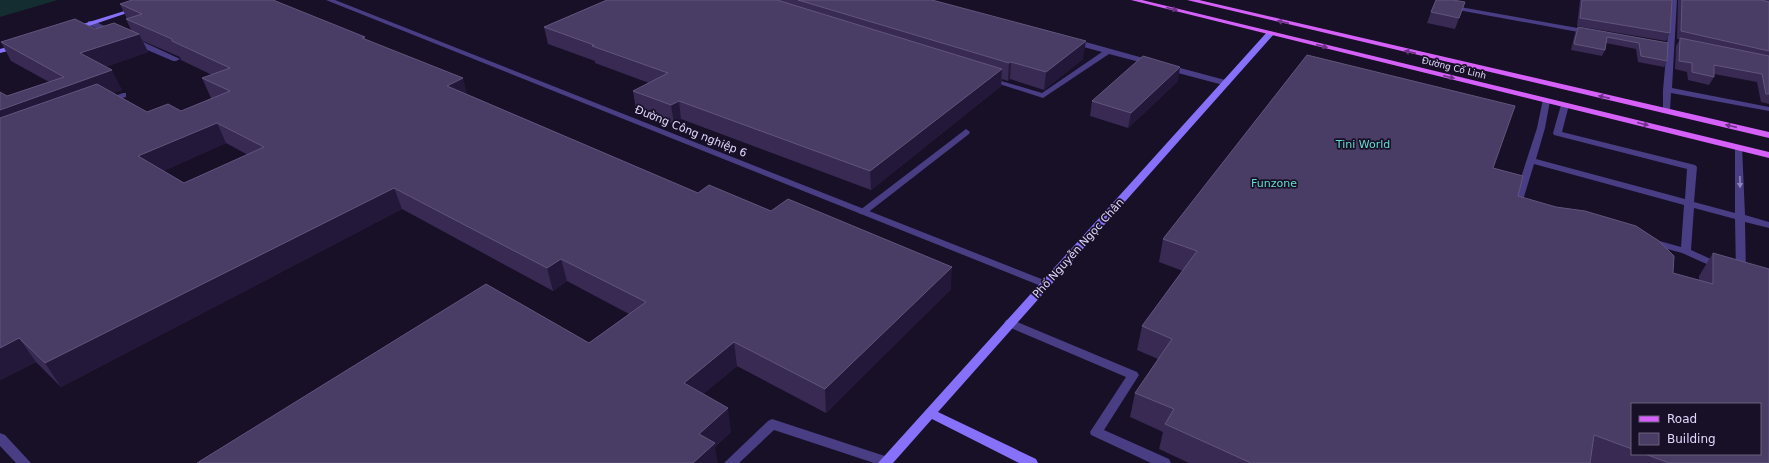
<svg xmlns="http://www.w3.org/2000/svg" width="1769" height="463" font-family="'DejaVu Sans',sans-serif">
  <style>
    .green { fill: #132d30 }
    .lines { fill: none; stroke-linecap: round; stroke-linejoin: round }
    .lane { fill: #493d83; fill-rule: evenodd }
    .street { fill: #493d83; fill-rule: evenodd }
    .secondary { fill: #8771fa; fill-rule: evenodd }
    .primary { fill: #d661fa; fill-rule: evenodd }
    .wall { fill: #382a53; fill-rule: evenodd }
    .shaded-wall { fill: #231839 }
    .building { fill: #4a3d65; stroke: #61557d; fill-rule: evenodd }
    .oneway { fill: #6d3485 }
    .oneway2 { fill: #8d82ba }
    .labels { text-anchor: middle; stroke-width: 3.5; stroke-linejoin: round; paint-order: stroke }
    .far-street-label { font-size: 9px; fill: #e0d7fe; stroke: #171026 }
    .street-label { font-size: 11px; fill: #e0d7fe; stroke: #171026 }
    .park-label { font-size: 11px; fill: #64dccf; stroke: #171026 }
  </style>
  <rect width="100%" height="100%" fill="#171026"/>
  <path class="green" d="M0,0h58l-58,17z"/>
  <g class="lines">
    <g class="lane">
      <path d="M88,21h6l23,11 -7,2 -22,-9z"/>
      <path d="M131,39h6l43,20 -4,2h-3l-42,-18z"/>
      <path d="M1069,39h6l79,22 1,2 -4,2 -42,-11 -66,44 -59,-19 4,-2 54,16 60,-41 -33,-9z"/>
      <path d="M1163,65h6l60,16 1,2 -1,2h-6l-60,-16z"/>
      <path d="M123,93h3v4l-19,5 -4,-2z"/>
      <path d="M1543,99h3l4,2 -5,27 -9,31 149,40 2,-30 -133,-34 -1,-2 8,-28 4,-2h3l1,2 -7,27 133,33 2,2 -3,35 41,11v-65l4,-3 3,1 3,69 24,7v6l-24,-6 1,52 -1,2h-8l-1,-2 -1,-55 -41,-11 -3,42 33,15 1,2 -5,3 -38,-17 -37,-10 -1,-2 5,-3 32,9 3,-42 -150,-41 -11,36 7,4 -5,3 -10,-3 -2,-2 24,-74z"/>
      <path d="M966,129l4,3 -1,2 -103,80h-6l-2,-2 2,-2z"/>
      <path d="M1010,319l127,53 2,3 -35,55 65,29 2,4h-20l-60,-28 -1,-3 36,-55 -120,-51 -2,-3 2,-3z"/>
      <path d="M772,419l119,39 2,4 -19,1 -100,-33 -35,33h-15l44,-42z"/>
    </g>
    <g class="street">
      <path d="M326,0h9l714,282 1,2 -1,2h-8z"/>
      <path d="M1671,0h6l-5,88 97,19v4l-98,-18 -1,18 -4,2h-3v-23z"/>
      <path d="M1449,5l140,25 4,2 -4,2 -142,-26v-2z"/>
      <path d="M0,433l5,2 26,28h-15l-16,-17z"/>
    </g>
    <g class="secondary">
      <path d="M134,8l5,1 -62,21 -7,-2z"/>
      <path d="M1268,31l7,2 -337,379 98,47 2,4h-19l-87,-44 -39,44h-15z"/>
      <path d="M17,44h3v4l-20,5v-4z"/>
    </g>
    <g class="primary">
      <path d="M1131,0h11l627,152v6z"/>
      <path d="M1187,0h12l570,132v6z"/>
    </g>
  </g>
  <g class="wall">
    <path d="M607,0h325l151,59 -39,31 -34,-11 -2,2 -6,-2 -1,7 -130,104 -190,-71 -7,5 -38,-14 -3,-19 16,-8 -54,-20v-2l-47,-17 -4,-17z"/>
    <path d="M1580,0h92l-2,33 -4,8 -89,-15z"/>
    <path d="M1678,0h91v104l-8,-2 -4,-20 -43,-8v3l-5,8 -21,-5 -1,-8 -12,-3 1,-23 4,-7h-3z"/>
    <path d="M1465,2l-10,27 -28,-6 4,-11z"/>
    <path d="M120,4l246,36 101,54 231,99 253,96 -125,124 -89,-47 -34,28 28,38 -16,15 -126,-104 40,-29 -62,-33 -14,10 -151,-82 -341,178 -25,-25 -36,18 7,-284 42,-14 -38,-21 -10,-19 130,-12 -5,-11h1zM143,41l37,16 1,3 31,15 -10,3 9,20h1l-31,13 -34,1 -34,-19 9,-3 -17,-23 43,-15zM226,143l22,12 -64,28 -21,-12z"/>
    <path d="M1578,27l90,16 -1,18 -3,6 -26,-5 -2,-13 -30,-6 -1,7 -3,6 -31,-6 4,-17z"/>
    <path d="M1178,81l-50,47 -38,-12 2,-15z"/>
    <path d="M1493,168l25,28 155,77 26,7v-4l14,-23 56,210h-580l-30,-14 4,-17 -33,-15 5,-24 23,-34 -21,-9 5,-24 41,-55 -24,-9 4,-23zM1632,404l128,50h-128z"/>
  </g>
  <g class="shaded-wall">
    <path d="M139,34l9,18 -58,20 -10,-19z"/>
    <path d="M1086,41l-3,18 -39,31 2,-18z"/>
    <path d="M1011,62l-1,17 -2,2 1,-18z"/>
    <path d="M1180,67l-2,14 -50,47 3,-15z"/>
    <path d="M1002,69l-1,17 -130,104 -1,-19z"/>
    <path d="M112,70l10,20 -122,44v-24z"/>
    <path d="M463,78l5,20 -21,-12z"/>
    <path d="M679,101l2,18 -7,5 -3,-19z"/>
    <path d="M217,123l9,20 -77,34 -11,-21z"/>
    <path d="M394,188l8,21 -341,178 -16,-24z"/>
    <path d="M561,259l6,22 -14,10 -6,-23z"/>
    <path d="M952,267l-1,22 -125,124 -1,-24z"/>
    <path d="M19,338l17,24 -36,18v-32z"/>
    <path d="M734,342l3,24 -49,41 -4,-24z"/>
    <path d="M728,408l3,24 -16,15 3,16h-25l6,-29z"/>
  </g>
  <g class="building">
    <path d="M132,0h141l92,37 -3,1 101,40 -16,8 251,107 11,-8 62,26 17,-12 164,68 -127,122 -91,-47 -50,41 44,25 -29,26 16,9 -22,20h-496l289,-179 103,59 57,-41 -85,-43 -14,9 -153,-80 -349,175 -26,-25 -19,10v-230l97,-34 50,28 21,-8 13,7 49,-20 -28,-13 28,-10 -58,-27v-2l-46,-20 16,-5 -22,-10zM217,123l47,24 -80,36 -46,-27z"/>
    <path d="M607,0h170l225,69 -132,102 -191,-70 -8,4 -38,-14 35,-18 -76,-27 2,-1 -50,-18z"/>
    <path d="M798,0h134l154,41 -40,31 -35,-10 -2,1z"/>
    <path d="M1436,0h17l12,2 -6,16 -28,-6z"/>
    <path d="M1582,0h90l-2,33 -90,-15z"/>
    <path d="M1682,0h79l8,2v49l-88,-20z"/>
    <path d="M75,19l20,10 19,-6 25,11 -59,19 32,17 -112,40v-18l7,4 57,-19 -63,-35z"/>
    <path d="M1578,27l90,16 -1,18 -26,-5 -2,-13 -32,-6 -2,13 -31,-6z"/>
    <path d="M1680,38l89,18v38h-3l-4,-20 -48,-9v12l-22,-5v-9l-13,-2z"/>
    <path d="M1307,55l208,51 -22,62 30,8 -5,20 38,11 29,4 51,15 23,15 15,15 -1,17 40,11v-31l56,16v194h-100l-24,-9h115v-50h-128v45l-38,-14 -4,28h-339l-86,-39 9,-15 -39,-16 37,-54 -30,-13 55,-75 -34,-12z"/>
    <path d="M1143,56l37,11 -49,46 -39,-12z"/>
  </g>
  <defs><path id="oneway-solid" d="M-6-.8H1V-3.2L6.5 0L1 3.2V.8H-6Z"/></defs>
  <g class="oneway">
    <use href="#oneway-solid" transform="translate(1172 9) rotate(14)"/>
    <use href="#oneway-solid" transform="translate(1283 22) rotate(-167)"/>
    <use href="#oneway-solid" transform="translate(1322 46) rotate(14)"/>
    <use href="#oneway-solid" transform="translate(1410 52) rotate(-167)"/>
    <use href="#oneway-solid" transform="translate(1449 77) rotate(14)"/>
    <use href="#oneway-solid" transform="translate(1604 97) rotate(-167)"/>
    <use href="#oneway-solid" transform="translate(1643 124) rotate(14)"/>
    <use href="#oneway-solid" transform="translate(1731 126) rotate(-167)"/>
  </g>
  <use class="oneway2" href="#oneway-solid" transform="translate(1740 182) rotate(89)"/>
  <g class="labels">
    <g class="far-street-label">
      <text transform="translate(1454 68) rotate(14)" y="3">Đường Cổ Linh</text>
    </g>
    <g class="street-label">
      <text transform="translate(691 131) rotate(22)" y="4">Đường Công nghiệp 6</text>
      <text transform="translate(1078 248) rotate(-48)" y="4">Phố Nguyễn Ngọc Chân</text>
    </g>
    <g class="park-label">
      <text x="1363" y="148">Tini World</text>
      <text x="1274" y="187">Funzone</text>
    </g>
  </g>
  <rect x="1631" y="403" width="130" height="52" fill="#171026" stroke="#67607c"/>
  <rect x="1639" y="416" width="20" height="6" fill="#d661fa" stroke="#67607c"/>
  <text x="1667" y="423" font-size="12" fill="#e0d7fe">Road</text>
  <rect x="1639" y="433" width="20" height="12" fill="#4a3d65" stroke="#67607c"/>
  <text x="1667" y="443" font-size="12" fill="#e0d7fe">Building</text>
</svg>
